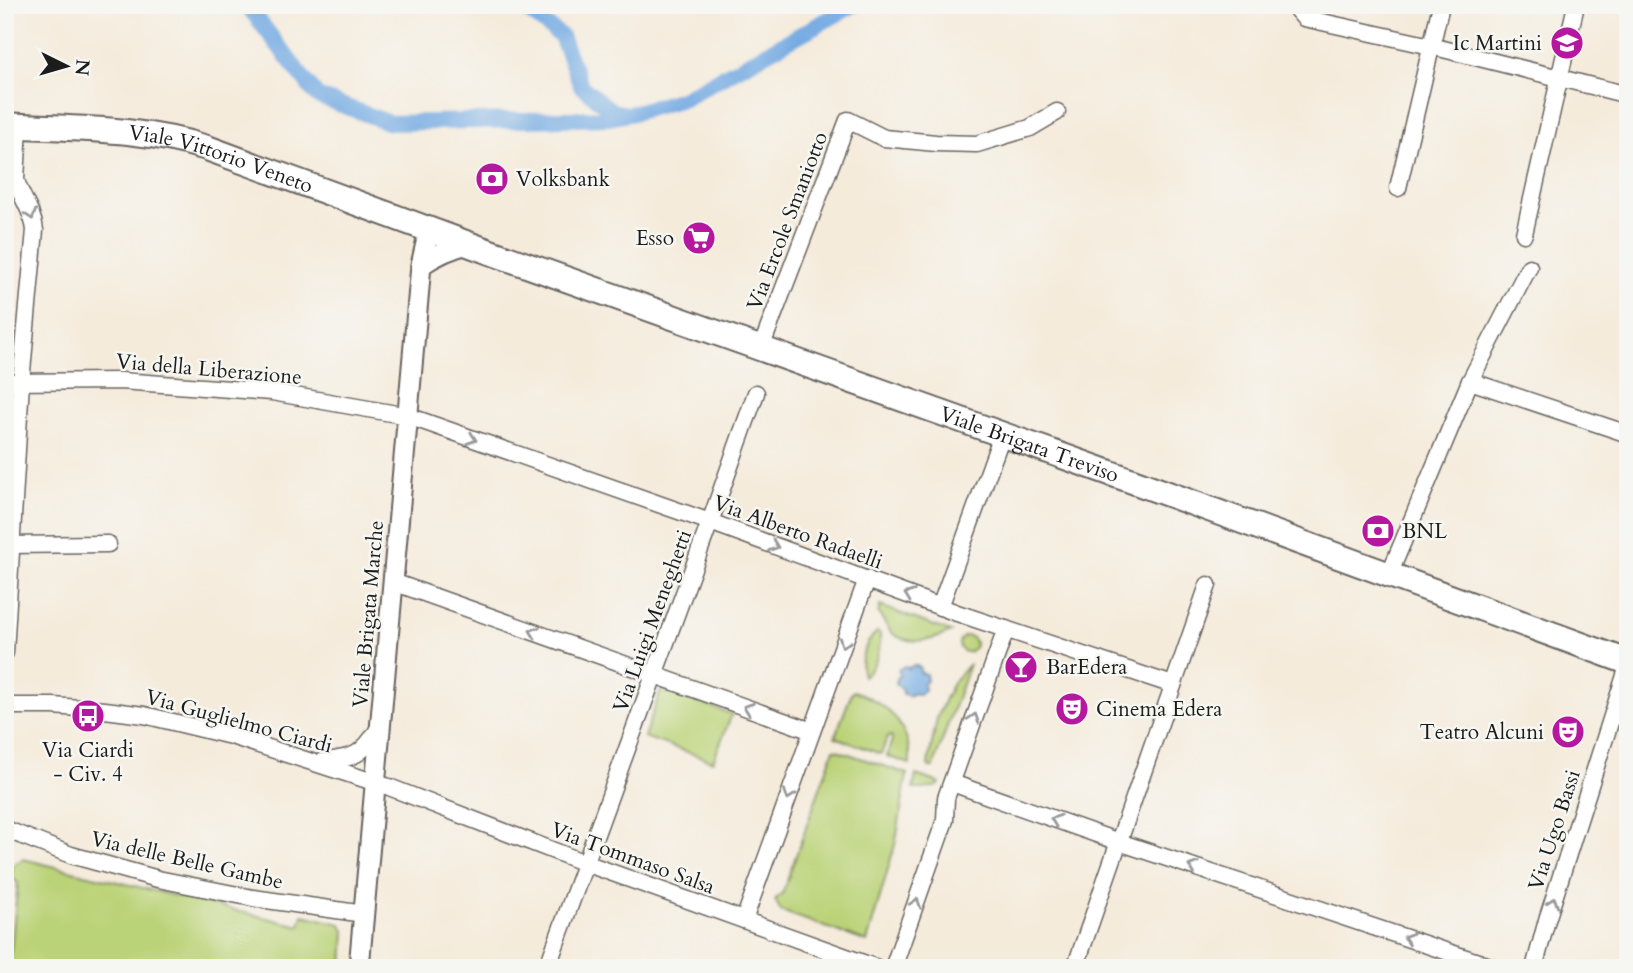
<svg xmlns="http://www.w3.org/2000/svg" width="1633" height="973" font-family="Cardo,serif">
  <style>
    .green { fill: #bbd378; stroke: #6c784a; stroke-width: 2 }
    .water { fill: #74aae2; stroke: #48637f; stroke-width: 2 }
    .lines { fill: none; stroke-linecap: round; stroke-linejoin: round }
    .canal { stroke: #74aae2; stroke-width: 16 }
    .minor-casing { stroke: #68645f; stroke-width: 19 }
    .tertiary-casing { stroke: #68645f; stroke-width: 23 }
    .primary-casing { stroke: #68645f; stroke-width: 28 }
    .minor { stroke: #fff; stroke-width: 16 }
    .tertiary { stroke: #fff; stroke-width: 19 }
    .primary { stroke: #fff; stroke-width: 24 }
    .oneway { stroke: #999 }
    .labels { text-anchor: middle; stroke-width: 5; stroke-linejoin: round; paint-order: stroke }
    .poi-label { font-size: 21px; fill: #1c1c1c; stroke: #f6f6f2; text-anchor: start }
    .street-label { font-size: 21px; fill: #1c1c1c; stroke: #f6f6f2 }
  </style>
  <rect width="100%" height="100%" fill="#f6f6f2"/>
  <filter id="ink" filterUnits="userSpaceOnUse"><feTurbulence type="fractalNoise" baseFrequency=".0143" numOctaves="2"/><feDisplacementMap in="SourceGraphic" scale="14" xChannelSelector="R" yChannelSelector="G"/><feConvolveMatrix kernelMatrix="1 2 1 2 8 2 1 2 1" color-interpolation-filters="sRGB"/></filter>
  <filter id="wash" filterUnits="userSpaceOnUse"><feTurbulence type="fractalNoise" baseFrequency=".00686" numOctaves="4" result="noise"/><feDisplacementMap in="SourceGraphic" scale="28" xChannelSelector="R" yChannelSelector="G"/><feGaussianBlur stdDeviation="1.57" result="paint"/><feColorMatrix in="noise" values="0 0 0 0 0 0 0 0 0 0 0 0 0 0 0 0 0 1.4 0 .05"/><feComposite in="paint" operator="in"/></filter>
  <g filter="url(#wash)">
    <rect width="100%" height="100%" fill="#f5ebdb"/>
    <g class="green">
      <path d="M880,606l71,26c-17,8 -44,15 -60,0 -5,-6 -8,-13 -13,-19z"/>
      <path d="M877,632l3,2c1,15 -4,34 -17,42 -5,-16 2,-33 14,-44z"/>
      <circle cx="967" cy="644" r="8"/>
      <path d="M969,664l-36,103h-4l-1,-3 9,-46 8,-19 9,-18z"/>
      <path d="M661,690l71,24 -19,47 -69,-24z"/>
      <path d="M854,691c33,12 57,35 56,73l-23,-8 5,-16v-3l-2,-1 -3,2 -6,16 -46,-17 17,-45z"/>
      <path d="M834,749l73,25 -11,67 -29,101 -86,-31 -6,-11 8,-8z"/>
      <path d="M916,775l24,8 -2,3 -14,3h-11z"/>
      <path d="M23,859l277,67 3,-11 38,9 4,7 -2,37h-334l9,-85 -7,-6 2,-12z"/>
    </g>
    <path class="water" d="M913,665l6,2 2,6 5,1 1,7 -4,3 1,6 -5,5 -5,-2 -5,3 -6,-2 -2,-6 -5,-3v-6l4,-4 -2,-5 6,-4 5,2z"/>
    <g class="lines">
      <g class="canal">
        <path d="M247,5l70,91 73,27 219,-5 20,-4 53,-15 172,-94"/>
        <path d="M520,5l41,31 20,50 31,25 15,3"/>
      </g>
    </g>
  </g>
  <g filter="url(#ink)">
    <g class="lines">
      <defs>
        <g id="minor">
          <path d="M1298,5l-1,5 7,8 127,28 197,49"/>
          <path d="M1398,188l43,-183"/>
          <path d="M1524,234l52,-229"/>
          <path d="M761,348l87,-228 36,18 52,5 41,1 53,-16 27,-16"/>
          <path d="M1470,381l158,53"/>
          <path d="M5,382l116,-1 151,11 136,24 302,106 247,91 216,72"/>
          <path d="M5,545l103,-1"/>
          <path d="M1389,575l81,-194 59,-114"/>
          <path d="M393,582l419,149"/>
          <path d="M940,607l62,-172"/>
          <path d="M5,653l16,-271 14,-152c-2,-19 -14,-32 -19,-50l3,-54"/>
          <path d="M5,706h48l52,4 39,5 87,21 158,51 196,76 292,105"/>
          <path d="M321,762c33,-5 39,-4 58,-34"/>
          <path d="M952,783l167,59 377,126"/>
          <path d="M5,829l66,26 87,24 95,19 111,16"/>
          <path d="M744,920l123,-341"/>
          <path d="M547,968l163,-446 46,-129"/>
          <path d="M893,968l52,-148 1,-22 60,-169"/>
          <path d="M1075,968l133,-383"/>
          <path d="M1534,968l13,-48 81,-254"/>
        </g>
        <g id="tertiary">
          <path d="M421,265c15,-10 29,-17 47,-21"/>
          <path d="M359,968l62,-703 5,-22 5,-13"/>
        </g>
        <g id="primary">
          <path id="s1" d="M5,125c68,4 137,2 202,23l283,104 637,227 501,183"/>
        </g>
      </defs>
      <use href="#minor" class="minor-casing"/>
      <use href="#tertiary" class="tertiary-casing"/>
      <use href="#primary" class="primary-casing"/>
      <use href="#minor" class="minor"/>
      <use href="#tertiary" class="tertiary"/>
      <use href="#primary" class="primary"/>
    </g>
    <defs><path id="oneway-chevron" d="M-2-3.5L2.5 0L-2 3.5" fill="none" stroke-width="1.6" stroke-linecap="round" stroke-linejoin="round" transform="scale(1.75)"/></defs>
    <g class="oneway">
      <use href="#oneway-chevron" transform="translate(31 215) rotate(72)"/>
      <use href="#oneway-chevron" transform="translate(472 439) rotate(19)"/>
      <use href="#oneway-chevron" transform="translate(774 546) rotate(20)"/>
      <use href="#oneway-chevron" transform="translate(909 595) rotate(-159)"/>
      <use href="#oneway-chevron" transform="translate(534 632) rotate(-160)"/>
      <use href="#oneway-chevron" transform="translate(844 643) rotate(110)"/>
      <use href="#oneway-chevron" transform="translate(748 708) rotate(-160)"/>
      <use href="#oneway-chevron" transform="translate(974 718) rotate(-71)"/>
      <use href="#oneway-chevron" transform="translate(789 795) rotate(110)"/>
      <use href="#oneway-chevron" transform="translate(1055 820) rotate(-160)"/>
      <use href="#oneway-chevron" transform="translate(1193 867) rotate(-162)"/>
      <use href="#oneway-chevron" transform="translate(1553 902) rotate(-72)"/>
      <use href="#oneway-chevron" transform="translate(916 903) rotate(-71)"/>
      <use href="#oneway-chevron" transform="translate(1408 938) rotate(-162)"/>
    </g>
  </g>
  <defs>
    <symbol id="school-disc" viewBox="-11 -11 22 22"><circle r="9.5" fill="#b5179e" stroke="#f6f6f2"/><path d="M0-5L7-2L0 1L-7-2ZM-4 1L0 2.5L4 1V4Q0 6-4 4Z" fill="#fff"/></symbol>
    <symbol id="bank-disc" viewBox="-11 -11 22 22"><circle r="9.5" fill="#b5179e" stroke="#f6f6f2"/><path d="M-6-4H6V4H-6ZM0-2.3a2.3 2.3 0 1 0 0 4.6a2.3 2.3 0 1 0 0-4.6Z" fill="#fff"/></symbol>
    <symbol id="supermarket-disc" viewBox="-11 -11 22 22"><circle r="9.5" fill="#b5179e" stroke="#f6f6f2"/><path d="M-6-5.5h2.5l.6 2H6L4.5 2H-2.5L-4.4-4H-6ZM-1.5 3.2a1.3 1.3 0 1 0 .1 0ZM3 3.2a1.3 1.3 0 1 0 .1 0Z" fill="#fff"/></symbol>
    <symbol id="bar-disc" viewBox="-11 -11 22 22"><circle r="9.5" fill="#b5179e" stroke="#f6f6f2"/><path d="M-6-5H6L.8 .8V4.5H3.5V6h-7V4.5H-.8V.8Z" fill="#fff"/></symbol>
    <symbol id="theatre-disc" viewBox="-11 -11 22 22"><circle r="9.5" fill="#b5179e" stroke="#f6f6f2"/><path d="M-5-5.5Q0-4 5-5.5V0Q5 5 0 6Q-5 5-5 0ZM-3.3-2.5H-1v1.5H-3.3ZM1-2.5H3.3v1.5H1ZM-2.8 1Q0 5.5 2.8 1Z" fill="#fff"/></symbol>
    <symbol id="bus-disc" viewBox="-11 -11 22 22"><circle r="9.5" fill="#b5179e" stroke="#f6f6f2"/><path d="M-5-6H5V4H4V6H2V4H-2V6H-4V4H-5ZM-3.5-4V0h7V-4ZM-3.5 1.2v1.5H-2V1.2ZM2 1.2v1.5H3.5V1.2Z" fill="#fff"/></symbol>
  </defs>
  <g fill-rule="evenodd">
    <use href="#school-disc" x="1548" y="24" width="38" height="38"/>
    <use href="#bank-disc" x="473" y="160" width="38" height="38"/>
    <use href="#supermarket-disc" x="680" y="219" width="38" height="38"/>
    <use href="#bank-disc" x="1359" y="512" width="38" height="38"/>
    <use href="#bar-disc" x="1002" y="648" width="38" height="38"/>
    <use href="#theatre-disc" x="1053" y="690" width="38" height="38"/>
    <use href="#bus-disc" x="69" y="697" width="38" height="38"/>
    <use href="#theatre-disc" x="1549" y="713" width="38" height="38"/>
  </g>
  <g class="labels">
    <g class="poi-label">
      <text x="1542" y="50" text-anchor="end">Ic Martini</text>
      <text x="516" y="186">Volksbank</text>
      <text x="674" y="245" text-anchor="end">Esso</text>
      <text x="1402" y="538">BNL</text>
      <text x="1046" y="674">BarEdera</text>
      <text x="1096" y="716">Cinema Edera</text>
      <text x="1544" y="739" text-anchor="end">Teatro Alcuni</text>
      <text x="88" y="757" text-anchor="middle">Via Ciardi<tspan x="88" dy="24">- Civ. 4</tspan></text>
    </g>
    <g class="street-label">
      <text dy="7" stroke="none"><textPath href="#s1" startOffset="220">Viale Vittorio Veneto</textPath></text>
      <text transform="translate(787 221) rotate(-69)" y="7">Via Ercole Smaniotto</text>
      <text transform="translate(209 369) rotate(5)" y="7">Via della Liberazione</text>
      <text dy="7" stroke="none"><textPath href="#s1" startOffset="1078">Viale Brigata Treviso</textPath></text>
      <text transform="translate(798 532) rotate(20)" y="7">Via Alberto Radaelli</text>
      <text transform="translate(368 614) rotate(-85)" y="7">Viale Brigata Marche</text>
      <text transform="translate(652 621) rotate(-70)" y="7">Via Luigi Meneghetti</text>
      <text transform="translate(239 721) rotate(15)" y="7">Via Guglielmo Ciardi</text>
      <text transform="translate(1554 830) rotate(-72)" y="7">Via Ugo Bassi</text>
      <text transform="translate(633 858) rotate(20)" y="7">Via Tommaso Salsa</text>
      <text transform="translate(187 860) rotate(13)" y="7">Via delle Belle Gambe</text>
    </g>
  </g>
  <rect width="1633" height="973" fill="none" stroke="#f6f6f2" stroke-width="28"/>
  <g transform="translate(66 66) rotate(95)" stroke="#f6f6f2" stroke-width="5" paint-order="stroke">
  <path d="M0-5L12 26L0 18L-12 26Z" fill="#1c1c1c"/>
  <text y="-10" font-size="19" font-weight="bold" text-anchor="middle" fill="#1c1c1c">N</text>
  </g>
</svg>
